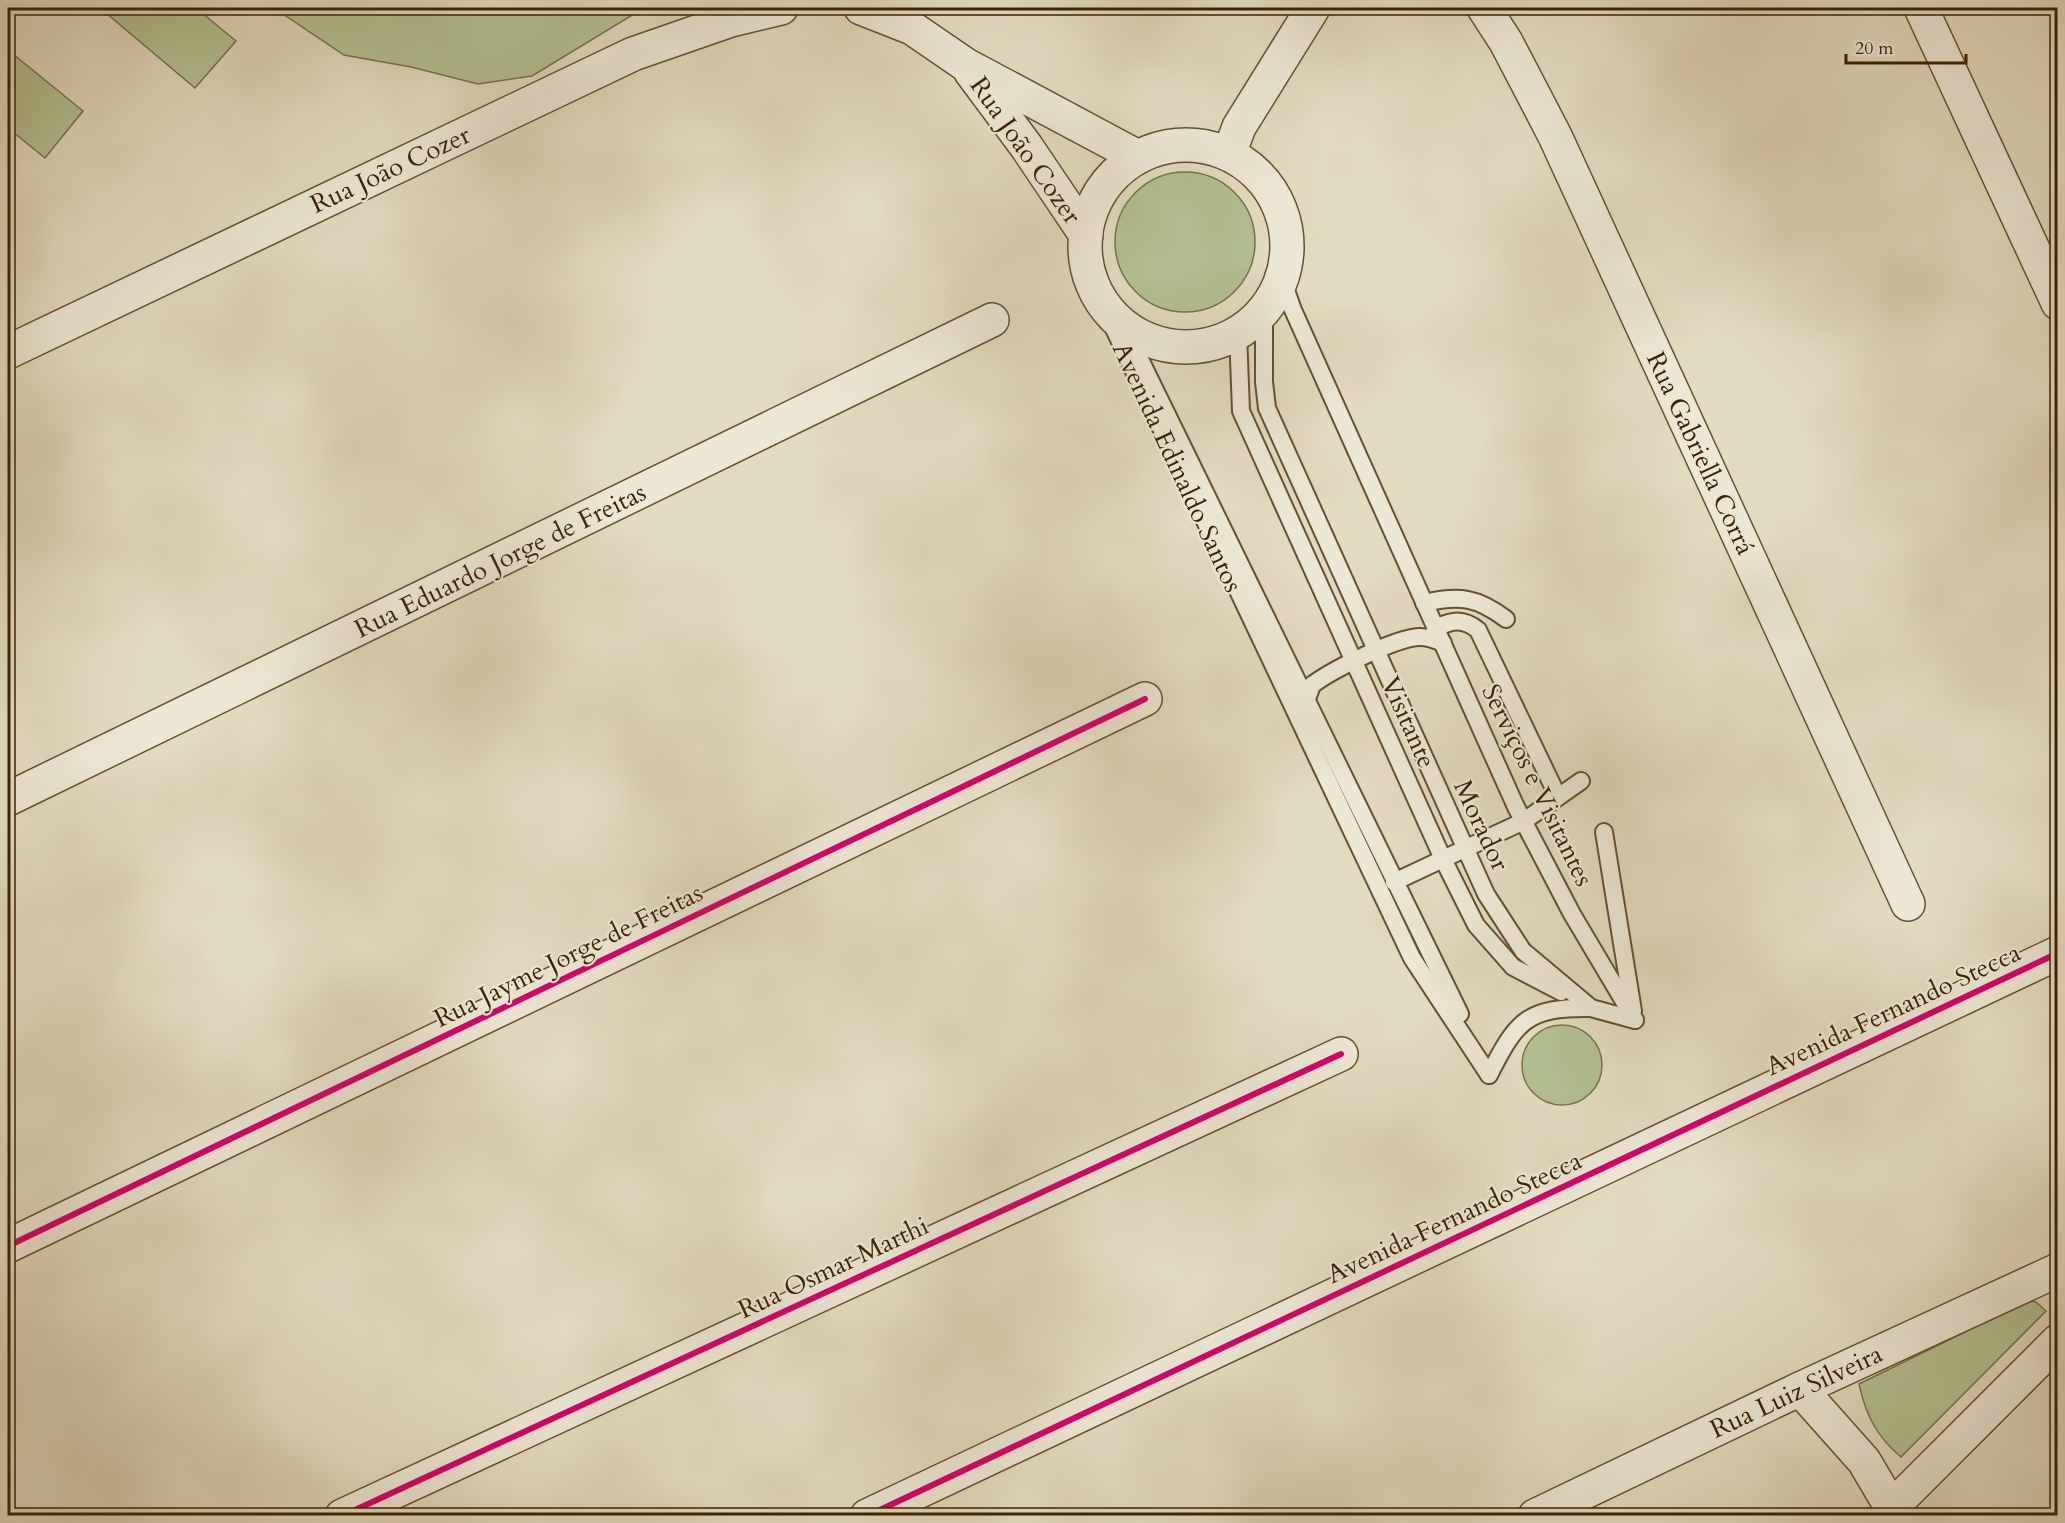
<svg xmlns="http://www.w3.org/2000/svg" width="2065" height="1523" font-family="Cardo,serif">
  <style>
    .green { fill: #b4c092; stroke: #78714a; stroke-width: 1.5 }
    .lines { fill: none; stroke-linecap: round; stroke-linejoin: round }
    .service-casing { stroke: #655031; stroke-width: 20 }
    .minor-casing { stroke: #655031; stroke-width: 36 }
    .tertiary-casing { stroke: #655031; stroke-width: 36 }
    .service { stroke: #ede8d5; stroke-width: 16 }
    .minor { stroke: #ede8d5; stroke-width: 33 }
    .tertiary { stroke: #ede8d5; stroke-width: 33 }
    .cycleway-casing { stroke: #ede8d5; stroke-width: 10 }
    .cycleway { stroke: #d6006c; stroke-width: 6 }
    .labels { text-anchor: middle; stroke-width: 4.5; stroke-linejoin: round; paint-order: stroke }
    .street-label { font-size: 26px; fill: #3b2202; stroke: #ede8d5 }
  </style>
  <rect width="100%" height="100%" fill="#e3dbbf"/>
  <filter id="stains"><feTurbulence type="fractalNoise" baseFrequency=".00333" numOctaves="4"/><feColorMatrix values="0 0 0 0 .2 0 0 0 0 .09 0 0 0 0 .02 0 0 0 .5 -.17"/></filter>
  <radialGradient id="worn" r=".72"><stop offset=".6" stop-color="#630" stop-opacity="0"/><stop offset="1" stop-color="#630" stop-opacity=".3"/></radialGradient>
  <g class="green">
    <path d="M100,8h96l40,33 -41,47z"/>
    <path d="M274,8h370l-112,68 -54,8 -67,-17 -67,-12z"/>
    <path d="M8,50l75,61 -38,47 -37,-30z"/>
    <circle cx="1185" cy="242" r="70"/>
    <circle cx="1562" cy="1065" r="40"/>
    <path d="M2028,1301l8,1 10,9 -145,146c-25,-21 -35,-42 -42,-73z"/>
  </g>
  <g class="lines">
    <defs>
      <g id="service">
        <path d="M1282,279l11,31 223,497 56,107 63,106"/>
        <path d="M1098,295l314,663 77,117"/>
        <path d="M1264,310v72l3,26 219,486 37,57 68,57 44,12"/>
        <path d="M1238,333l3,78 202,448 33,66 37,42 48,25"/>
        <path d="M1134,347l326,667"/>
        <path d="M1424,603c35,-8 53,-6 82,16"/>
        <path d="M1435,628c18,-8 28,-10 43,2l80,167"/>
        <path d="M1304,707l8,-22c20,-15 85,-48 108,-48 9,0 16,3 23,6"/>
        <path d="M1604,832l29,179"/>
        <path d="M1394,882l130,-61 57,-40"/>
        <path d="M1489,1075c28,-55 38,-68 102,-67"/>
      </g>
      <g id="minor">
        <path d="M861,8l51,20 54,37 172,92"/>
        <path d="M1484,8l22,34 49,94 353,768"/>
        <path d="M1921,8l137,295"/>
        <path d="M971,72l55,74 60,89"/>
        <circle cx="1186" cy="246" r="101"/>
        <path d="M1229,154l10,-27 74,-119"/>
        <path d="M8,352l625,-298 98,-34 50,-12"/>
        <path d="M8,799l984,-479"/>
        <path d="M8,1246l1137,-547"/>
        <path d="M1800,1389l64,72 29,49"/>
        <path d="M342,1516l999,-462"/>
        <path d="M1535,1516l265,-127 258,-119"/>
        <path d="M1889,1516l9,-15 160,-160"/>
      </g>
      <path id="tertiary" d="M867,1516l1191,-563"/>
    </defs>
    <use href="#service" class="service-casing"/>
    <use href="#minor" class="minor-casing"/>
    <use href="#tertiary" class="tertiary-casing"/>
    <use href="#service" class="service"/>
    <use href="#minor" class="minor"/>
    <use href="#tertiary" class="tertiary"/>
    <defs>
      <g id="cycleway">
        <path d="M8,1246l1137,-547"/>
        <path d="M342,1516l999,-462"/>
        <path d="M867,1516l1191,-563"/>
      </g>
    </defs>
    <use href="#cycleway" class="cycleway-casing"/>
    <use href="#cycleway" class="cycleway"/>
  </g>
  <g class="labels">
    <g class="street-label">
      <text transform="translate(1026 150) rotate(55)" y="9">Rua João Cozer</text>
      <text transform="translate(390 169) rotate(-25)" y="9">Rua João Cozer</text>
      <text transform="translate(1701 453) rotate(65)" y="9">Rua Gabriella Corrá</text>
      <text transform="translate(1178 467) rotate(65)" y="9">Avenida Edinaldo Santos</text>
      <text transform="translate(500 560) rotate(-26)" y="9">Rua Eduardo Jorge de Freitas</text>
      <text transform="translate(1409 722) rotate(66)" y="9">Visitante</text>
      <text transform="translate(1538 785) rotate(64)" y="9">Serviços e Visitantes</text>
      <text transform="translate(1482 825) rotate(65)" y="9">Morador</text>
      <text transform="translate(568 955) rotate(-26)" y="9">Rua Jayme Jorge de Freitas</text>
      <text transform="translate(1893 1009) rotate(-25)" y="9">Avenida Fernando Stecca</text>
      <text transform="translate(1454 1217) rotate(-25)" y="9">Avenida Fernando Stecca</text>
      <text transform="translate(833 1267) rotate(-25)" y="9">Rua Osmar Marthi</text>
      <text transform="translate(1796 1391) rotate(-25)" y="9">Rua Luiz Silveira</text>
    </g>
  </g>
  <rect width="2065" height="1523" fill="none" stroke="#e3dbbf" stroke-width="30"/>
  <rect x="9" y="9" width="2047" height="1505" fill="none" stroke="#3b2202" stroke-width="3"/>
  <rect x="15" y="15" width="2035" height="1493" fill="none" stroke="#3b2202" stroke-width="1.5"/>
  <path d="M1846 54v9h120v-9" fill="none" stroke="#3b2202" stroke-width="3"/>
  <text x="1855" y="54" font-size="18" fill="#3b2202" stroke="#ede8d5" stroke-width="4.5" paint-order="stroke">20 m</text>
  <rect width="100%" height="100%" filter="url(#stains)"/>
  <rect width="100%" height="100%" fill="url(#worn)"/>
</svg>
